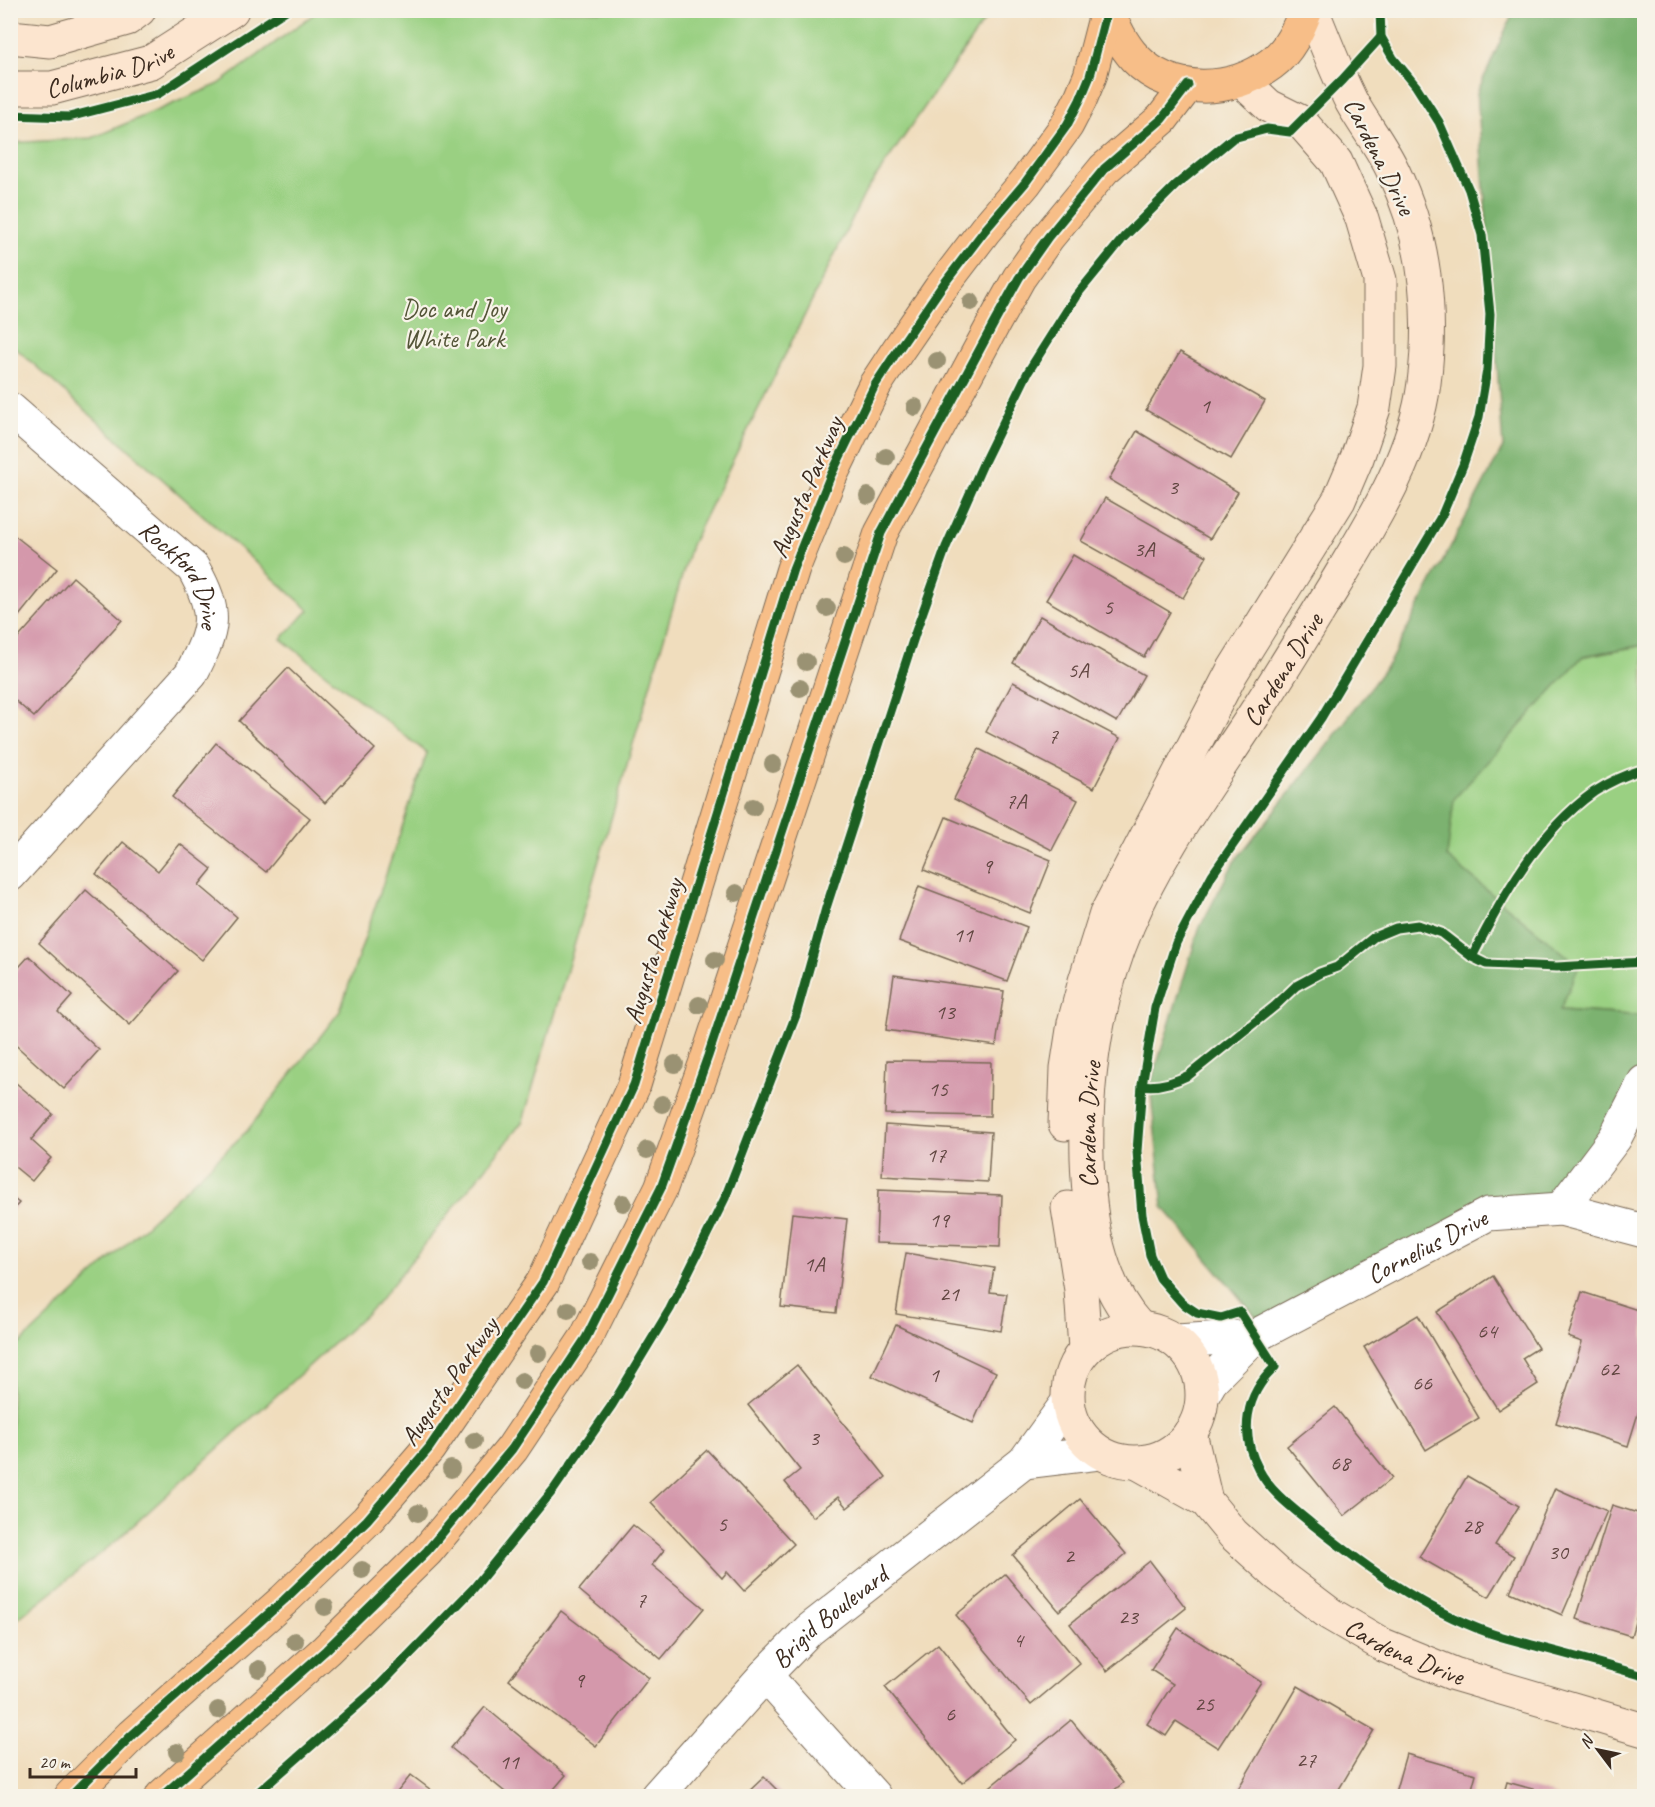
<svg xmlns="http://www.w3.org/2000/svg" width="1655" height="1807" font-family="Caveat,sans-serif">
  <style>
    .green { fill: #9ad082; stroke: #6a7d50; stroke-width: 1.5 }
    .forest { fill: #7bb270; stroke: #5b6e47; stroke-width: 1.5 }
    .building { fill: #d498ab }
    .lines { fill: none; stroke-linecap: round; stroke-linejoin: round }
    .street-casing { stroke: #7a6956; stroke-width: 35 }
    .secondary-casing { stroke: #7a6956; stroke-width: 35 }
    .primary-casing { stroke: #7a6956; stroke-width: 35 }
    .street { stroke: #fff; stroke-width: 33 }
    .secondary { stroke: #fce5cf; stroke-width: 33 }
    .primary { stroke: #f7be88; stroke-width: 33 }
    .cycleway-casing { stroke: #f7f3e8; stroke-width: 13 }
    .cycleway { stroke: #1b5e20; stroke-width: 9 }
    .tree { fill: #9a9273 }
    .labels { text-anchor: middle; stroke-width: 4.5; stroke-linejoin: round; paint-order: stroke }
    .number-label { font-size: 22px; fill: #614641 }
    .street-label { font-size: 26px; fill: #3b2a1e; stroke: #f7f3e8 }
    .park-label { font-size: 26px; fill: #535437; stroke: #f7f3e8 }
  </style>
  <rect width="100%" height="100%" fill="#f7f3e8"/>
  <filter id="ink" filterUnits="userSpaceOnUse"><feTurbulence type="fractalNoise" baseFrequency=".0167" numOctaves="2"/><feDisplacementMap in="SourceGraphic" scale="12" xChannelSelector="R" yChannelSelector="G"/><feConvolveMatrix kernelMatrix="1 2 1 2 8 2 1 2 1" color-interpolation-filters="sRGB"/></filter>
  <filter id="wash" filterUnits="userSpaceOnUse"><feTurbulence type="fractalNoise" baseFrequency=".008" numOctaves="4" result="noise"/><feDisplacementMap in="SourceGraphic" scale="24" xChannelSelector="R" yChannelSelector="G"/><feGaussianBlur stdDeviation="1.35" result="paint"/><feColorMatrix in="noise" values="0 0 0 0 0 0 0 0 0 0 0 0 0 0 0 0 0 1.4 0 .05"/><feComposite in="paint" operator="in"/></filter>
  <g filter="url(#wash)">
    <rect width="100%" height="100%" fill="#f0ddbd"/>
    <g class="green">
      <path d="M318,11h673l-126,182 -174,352 -168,576 -147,184 -261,237 -104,82v-272l236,-221 93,-120 87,-258 -146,-114 28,-29 -298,-266v-201l81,-5 127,-54z"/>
      <path d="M1644,645v371l-186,-14 -57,-191 96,-138z"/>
    </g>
    <path class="forest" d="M1514,11h130v634l-61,11 -129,143 -7,58 132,109 -19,44 84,6v66l-83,127 -73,5 -221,116 -104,-123 -13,-121 49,-157 35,-67 92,-115 63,-84 114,-216 -26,-354z"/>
    <g id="blocks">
      <g class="building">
        <path d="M1180,352l85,49 -34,58 -85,-49z"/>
        <path d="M1137,431l101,61 -28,47 -101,-60z"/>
        <path d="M1105,498l102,58 -24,42 -102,-57z"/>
        <path d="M10,532l47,37 -47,58z"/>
        <path d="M1073,555l97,57 -26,45 -98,-57z"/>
        <path d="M73,577l49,43 -88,97 -24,-21v-49z"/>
        <path d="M1040,616l104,59 -27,47 -104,-59z"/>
        <path d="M288,668l87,81 -50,54 -86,-82z"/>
        <path d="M1013,682l107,56 -26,50 -108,-56z"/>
        <path d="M216,743l94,75 -44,54 -94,-75z"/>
        <path d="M979,749l99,51 -26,50 -98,-51z"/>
        <path d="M946,817l105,43 -21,53 -106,-43z"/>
        <path d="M123,842l35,29 22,-27 32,25 -13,16 38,32 -35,43 -106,-86z"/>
        <path d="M919,886l108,41 -20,54 -108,-40z"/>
        <path d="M86,890l92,81 -48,54 -91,-82z"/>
        <path d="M29,956l43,40 -14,16 41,38 -35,39 -54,-49v-63z"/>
        <path d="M894,975l110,16 -8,55 -110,-16z"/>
        <path d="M887,1060l104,2 -1,54 -105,-2z"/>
        <path d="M10,1078l43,36 -22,26 20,18 -19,23 -22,-18z"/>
        <path d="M885,1125l106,7 -3,50 -106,-6z"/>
        <path d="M878,1190l124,5 -2,52 -124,-4z"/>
        <path d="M10,1196l9,7 -9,10z"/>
        <path d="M792,1213l55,6 -11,94 -55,-6z"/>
        <path d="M906,1253l88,15 -4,24 17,2 -6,37 -105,-17z"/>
        <path d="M1493,1276l45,72 -16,10 16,26 -40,26 -61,-98z"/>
        <path d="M1582,1292l62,20v82l-16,52 -72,-23 26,-81 -14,-5z"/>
        <path d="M1418,1315l61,103 -53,32 -62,-103z"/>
        <path d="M896,1325l100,47 -23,51 -101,-47z"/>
        <path d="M797,1365l89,112 -39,31 -9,-11 -25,20 -28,-35 15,-12 -52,-65z"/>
        <path d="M1335,1407l57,71 -48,38 -57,-70z"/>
        <path d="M707,1450l87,94 -50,47 -17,-19 -5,6 -71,-76z"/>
        <path d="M1467,1476l52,30 -24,39 19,11 -25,41 -70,-40z"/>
        <path d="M1555,1488l52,23 -45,104 -52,-23z"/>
        <path d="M1080,1499l46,55 -67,57 -46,-56z"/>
        <path d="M1612,1505l32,10v76l-13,45 -55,-17z"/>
        <path d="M633,1525l31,25 -12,15 52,43 -43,51 -82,-69z"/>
        <path d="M1150,1561l36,47 -79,63 -37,-47z"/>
        <path d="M1005,1574l75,90 -49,41 -75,-90z"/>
        <path d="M561,1611l88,67 -53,68 -87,-66z"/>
        <path d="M1178,1628l83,54 -43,66 -42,-27 -10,15 -19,-12 26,-40 -22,-14z"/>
        <path d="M938,1644l77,96 -53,43 -77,-96z"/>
        <path d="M1298,1686l76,44 -39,66h-85l-12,-7z"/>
        <path d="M485,1707l81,68 -18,21h-38l-59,-48z"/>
        <path d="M1071,1720l52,63 -16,13h-117l-5,-5z"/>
        <path d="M1406,1754l70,20 -6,22h-76z"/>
        <path d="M411,1775l28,21h-45z"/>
        <path d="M764,1777l19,19h-39z"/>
        <path d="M1507,1782l51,14h-55z"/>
      </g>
    </g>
  </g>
  <g filter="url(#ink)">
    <use href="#blocks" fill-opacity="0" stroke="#7a6956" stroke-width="1.5"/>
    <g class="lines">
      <defs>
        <g id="street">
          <path id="s1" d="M10,409l183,159c26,46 21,61 -2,106l-181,201"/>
          <path d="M1561,1209l54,-71 29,-56"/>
          <path d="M1177,1341l78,-5"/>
          <path id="s2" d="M1203,1395l10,-17 42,-42 233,-122 73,-5 83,22"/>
          <path d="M1024,1462l75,-9"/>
          <path d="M765,1675l109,121"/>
          <path id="s3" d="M657,1796l108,-121 44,-45 215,-168 43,-59"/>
        </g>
        <g id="secondary">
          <path d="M10,37l40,4 77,-22 12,-9"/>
          <path id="s4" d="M10,88h42l99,-26 81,-52"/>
          <path d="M1065,1124l2,-56 7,-45 11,-42 21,-67 126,-242 107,-172 18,-42 17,-50 6,-42v-86l-18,-61 -26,-57 -35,-40 -32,-16 -27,-25"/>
          <path d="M1068,1208l13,82 4,59"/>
          <path id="s5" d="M1139,1327c-42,-46 -50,-109 -52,-169 -2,-79 10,-160 41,-233 29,-69 73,-130 114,-192 32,-48 62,-98 92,-147 37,-62 81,-130 90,-203 9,-72 1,-146 -31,-212 -11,-24 -28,-45 -41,-68 -15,-29 -27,-62 -40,-93"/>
          <circle cx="1135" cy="1395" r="67"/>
          <path d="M1190,1433l16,68"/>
          <path id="s6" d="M1138,1463l68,38 27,33 44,40 53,40 53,31 71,29 190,56"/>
        </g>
        <g id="primary">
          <path d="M1107,10c8,18 15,34 28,48 36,38 97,35 136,6 18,-13 27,-34 35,-54"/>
          <path d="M71,1796l61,-61 152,-135 83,-80 62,-72 114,-166 91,-197 159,-516 37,-92 45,-92 23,-35 42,-61 45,-59 40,-47 42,-58 13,-25 10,-24 17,-66"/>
          <path d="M162,1796l164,-146 101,-99 85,-102 74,-111 75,-150 47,-132 173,-523 113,-210 25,-45 29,-41 56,-68 58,-50 26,-34"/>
        </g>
      </defs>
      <use href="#street" class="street-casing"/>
      <use href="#secondary" class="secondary-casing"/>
      <use href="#primary" class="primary-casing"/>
      <use href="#street" class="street"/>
      <use href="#secondary" class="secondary"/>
      <use href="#primary" class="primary"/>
      <defs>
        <g id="cycleway">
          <path d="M1380,10l1,27 12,21 23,28 23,36 30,68 13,45 8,79 -3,56 -8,47 -16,48 -21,50 -121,203 -109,157 -36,68 -21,65 -13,77 -5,66 5,64 8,40 10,23 22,25 15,10 24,5 19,-6 35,55c-30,28 -36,66 -16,103 12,23 35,39 54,55 53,42 110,84 174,107 16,6 35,10 52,15 35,9 70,19 105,29"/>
          <path d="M10,115l59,2 89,-23 128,-84"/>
          <path d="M1472,957c30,-60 66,-125 122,-165 15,-10 34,-18 50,-23"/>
          <path d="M1142,1085c17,3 33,-3 47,-10l86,-69 21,-20 24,-13 17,-6 37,-30 22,-9 22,-3 23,8 31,24 14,7 71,3 87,-5"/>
          <path d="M71,1796l61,-61 152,-135 83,-80 62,-72 114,-166 91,-197 159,-516 37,-92 45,-92 23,-35 42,-61 45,-59 40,-47 42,-58 13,-25 10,-24 17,-66"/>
          <path d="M162,1796l164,-146 101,-99 85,-102 74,-111 75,-150 47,-132 173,-523 113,-210 25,-45 29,-41 56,-68 58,-50 26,-34"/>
          <path d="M254,1796l122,-107 97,-100 81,-100 58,-84 58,-96 55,-111 71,-183 30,-107 90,-277 30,-84 37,-83 45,-92 48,-76 48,-59 52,-52 57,-47 34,-9 23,3 52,-52 39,-43"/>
        </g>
      </defs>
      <use href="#cycleway" class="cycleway-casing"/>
      <use href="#cycleway" class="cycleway"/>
    </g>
    <g class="tree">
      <circle cx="971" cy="302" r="9"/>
      <circle cx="937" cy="361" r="9"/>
      <circle cx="915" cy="407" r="9"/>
      <circle cx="886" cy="457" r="9"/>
      <circle cx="868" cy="496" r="9"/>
      <circle cx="844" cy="557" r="9"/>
      <circle cx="827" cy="608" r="9"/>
      <circle cx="806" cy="662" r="9"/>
      <circle cx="800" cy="688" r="9"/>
      <circle cx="773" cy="764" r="9"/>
      <circle cx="753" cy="807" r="9"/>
      <circle cx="736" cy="893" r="9"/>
      <circle cx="715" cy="960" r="9"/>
      <circle cx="699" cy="1005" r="9"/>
      <circle cx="675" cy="1064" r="9"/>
      <circle cx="662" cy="1104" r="9"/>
      <circle cx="647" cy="1150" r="9"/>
      <circle cx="623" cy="1203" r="9"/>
      <circle cx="590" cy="1262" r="9"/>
      <circle cx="568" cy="1310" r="9"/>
      <circle cx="538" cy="1353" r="9"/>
      <circle cx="522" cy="1381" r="9"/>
      <circle cx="474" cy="1441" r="9"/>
      <circle cx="451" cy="1469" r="9"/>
      <circle cx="418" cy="1513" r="9"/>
      <circle cx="362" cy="1570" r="9"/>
      <circle cx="325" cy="1607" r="9"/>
      <circle cx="295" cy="1641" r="9"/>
      <circle cx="259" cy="1669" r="9"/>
      <circle cx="218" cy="1710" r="9"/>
      <circle cx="177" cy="1752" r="9"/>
    </g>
  </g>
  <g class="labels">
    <g class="number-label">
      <text x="1205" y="413">1</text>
      <text x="1173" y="494">3</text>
      <text x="1144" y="556">3A</text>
      <text x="1108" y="614">5</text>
      <text x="1078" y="677">5A</text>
      <text x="1053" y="743">7</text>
      <text x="1016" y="808">7A</text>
      <text x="987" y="873">9</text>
      <text x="963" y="942">11</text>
      <text x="945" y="1019">13</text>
      <text x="938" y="1096">15</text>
      <text x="936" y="1162">17</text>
      <text x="939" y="1227">19</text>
      <text x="814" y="1271">1A</text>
      <text x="949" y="1301">21</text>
      <text x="1487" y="1338">64</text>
      <text x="1609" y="1376">62</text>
      <text x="934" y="1382">1</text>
      <text x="1422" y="1390">66</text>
      <text x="814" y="1445">3</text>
      <text x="1340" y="1470">68</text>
      <text x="722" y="1531">5</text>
      <text x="1472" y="1533">28</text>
      <text x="1558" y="1559">30</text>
      <text x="1069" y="1563">2</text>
      <text x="641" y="1607">7</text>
      <text x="1128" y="1624">23</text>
      <text x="1018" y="1647">4</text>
      <text x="579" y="1687">9</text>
      <text x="1204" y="1711">25</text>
      <text x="950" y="1721">6</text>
      <text x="1306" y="1767">27</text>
      <text x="509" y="1769">11</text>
    </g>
    <g class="street-label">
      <text dy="9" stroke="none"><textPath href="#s4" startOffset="102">Columbia Drive</textPath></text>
      <text transform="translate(1380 156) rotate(63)" y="9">Cardena Drive</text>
      <text transform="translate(806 487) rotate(-67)" y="9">Augusta Parkway</text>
      <text dy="9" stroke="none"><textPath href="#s1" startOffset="242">Rockford Drive</textPath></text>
      <text dy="9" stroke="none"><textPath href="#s5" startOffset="718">Cardena Drive</textPath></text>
      <text transform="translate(653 951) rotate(-73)" y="9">Augusta Parkway</text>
      <text dy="9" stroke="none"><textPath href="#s5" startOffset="214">Cardena Drive</textPath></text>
      <text dy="9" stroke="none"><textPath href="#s2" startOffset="273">Cornelius Drive</textPath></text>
      <text transform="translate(449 1381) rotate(-55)" y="9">Augusta Parkway</text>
      <text dy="9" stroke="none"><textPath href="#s3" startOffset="249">Brigid Boulevard</textPath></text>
      <text dy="9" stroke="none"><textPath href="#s6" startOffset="330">Cardena Drive</textPath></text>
    </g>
    <g class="park-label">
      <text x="454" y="317">Doc and Joy<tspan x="454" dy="30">White Park</tspan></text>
    </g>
  </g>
  <rect width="1655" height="1807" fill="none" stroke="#f7f3e8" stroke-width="36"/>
  <g transform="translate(1598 1750) rotate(302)" stroke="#f7f3e8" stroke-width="4.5" paint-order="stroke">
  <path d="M0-4.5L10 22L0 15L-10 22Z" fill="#3b2a1e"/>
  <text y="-9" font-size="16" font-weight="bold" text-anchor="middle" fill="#3b2a1e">N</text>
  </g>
  <path d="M30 1768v9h106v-9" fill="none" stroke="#3b2a1e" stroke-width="3"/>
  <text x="39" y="1768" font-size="18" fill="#3b2a1e" stroke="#f7f3e8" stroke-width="4.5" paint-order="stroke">20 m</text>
</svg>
